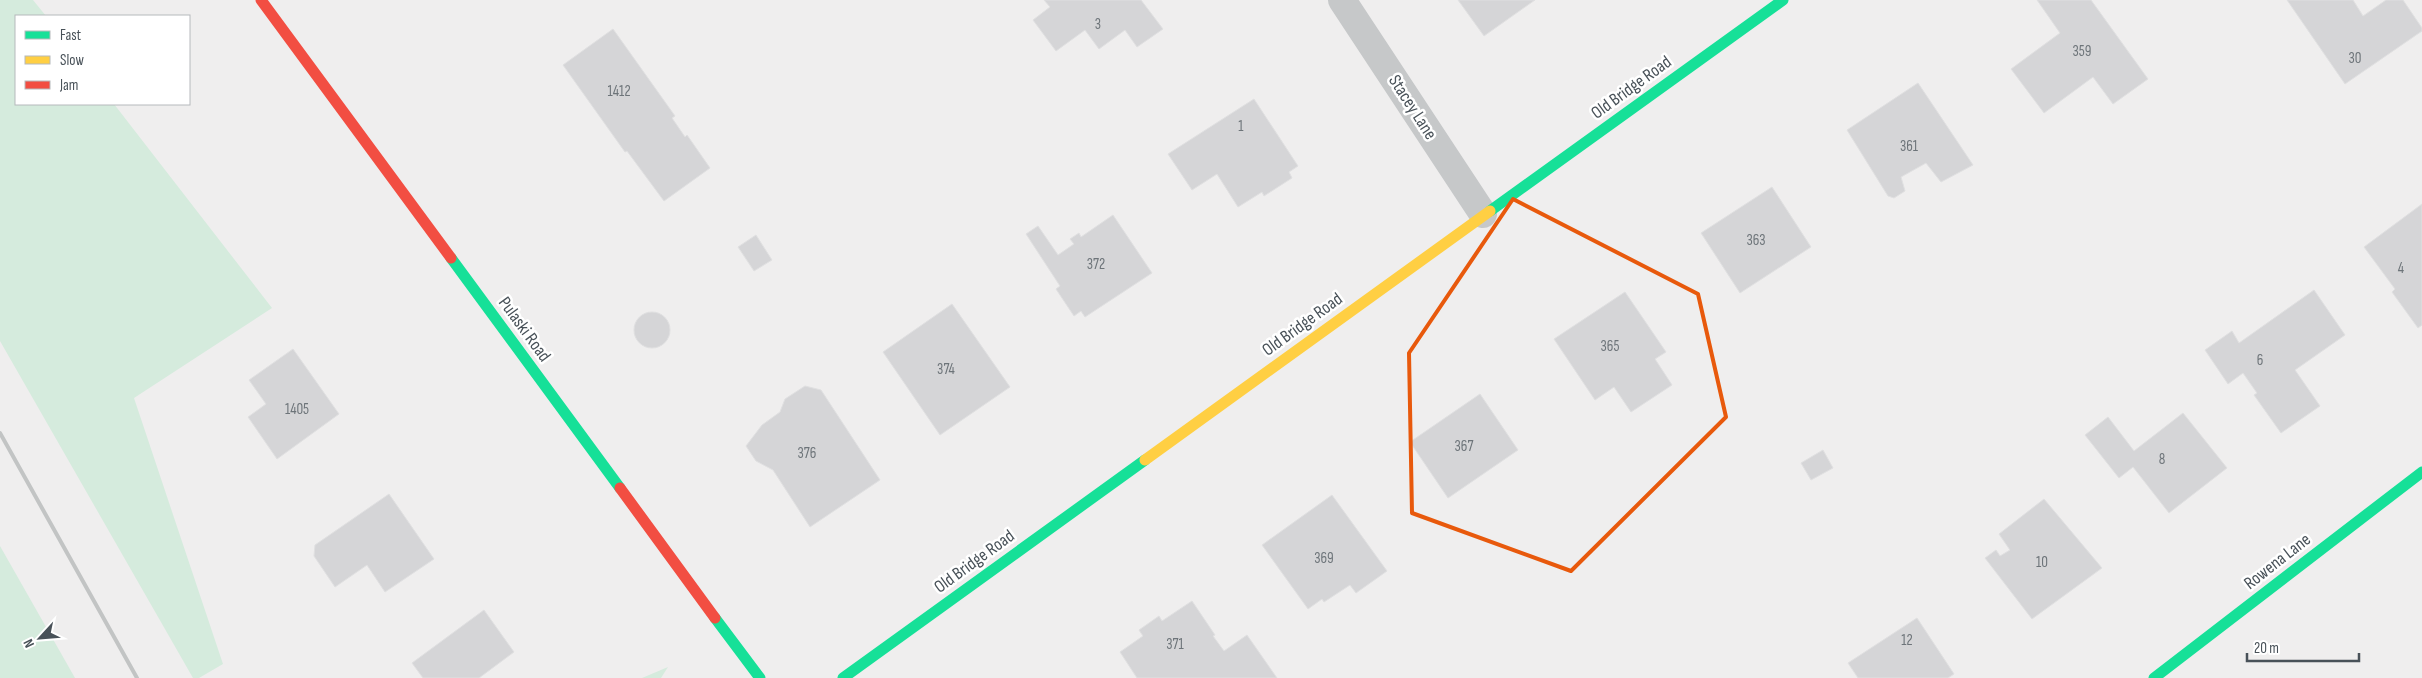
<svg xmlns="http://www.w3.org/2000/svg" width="2422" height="678" font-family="'Sofia Sans Condensed',sans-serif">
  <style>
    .green { fill: #d5ebdd }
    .building { fill: #d5d5d7; stroke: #e0e0e1 }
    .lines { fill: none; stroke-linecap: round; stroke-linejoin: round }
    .street { stroke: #c6c8c9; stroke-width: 28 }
    .fast { stroke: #16e098; stroke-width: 11 }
    .slow { stroke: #ffcf43; stroke-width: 11 }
    .jam { stroke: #f24e42; stroke-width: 11 }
    .rail { stroke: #c2c4c4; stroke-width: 4 }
    .marked { fill: none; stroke: #e8590c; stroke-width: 4; stroke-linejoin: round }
    .labels { text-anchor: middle; stroke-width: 5; stroke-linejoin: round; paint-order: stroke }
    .number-label { font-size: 15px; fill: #6d7479 }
    .street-label { font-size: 18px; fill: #485158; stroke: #fff }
  </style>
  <rect width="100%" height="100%" fill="#efeeee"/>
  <g class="green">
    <path d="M0,0h33l13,16h-30v88h98l158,204 -138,90 89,266 -24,14h-6l-193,-337z"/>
    <path d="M0,546l75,132h-75z"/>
    <path d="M668,667l-7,11h-19z"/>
  </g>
  <g class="building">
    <path d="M1044,0h97l22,29 -26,18 -12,-17 -26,19 -14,-19 -29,21 -23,-31 17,-13z"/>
    <path d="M1458,0h77l-51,36z"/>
    <path d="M2037,0h54l57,79 -35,25 -20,-27 -49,36 -33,-44 49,-36z"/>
    <path d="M2287,0h66l10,16 23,-16h17l19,28v3l-77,53z"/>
    <path d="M613,29l62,87 -3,2 13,19 2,-2 23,33 -46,33 -37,-50 -2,1 -62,-87z"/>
    <path d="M1918,83l55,82 -32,17 -15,-19 -25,14 4,14 -11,7 -6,-2 -41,-66z"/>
    <path d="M1254,99l44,67 -9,6 3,6 -28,18 -2,-4 -24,15 -21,-33 -25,16 -24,-36z"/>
    <path d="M1772,187l39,60 -71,46 -39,-60z"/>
    <path d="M2422,204v121l-4,3 -26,-36 3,-3 -31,-42z"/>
    <path d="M1113,215l39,58 -67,44 -4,-6 -7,5 -18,-27 4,-3 -34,-52 12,-8 20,29 16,-11 -4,-5 9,-6 2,4z"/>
    <path d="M756,235l16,25 -18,11 -16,-24z"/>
    <path d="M2314,290l31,45 -50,35 25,36 -39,27 -27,-38 3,-2 -14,-20 -15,11 -23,-34 27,-19 7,12z"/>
    <path d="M1625,292l41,60 -11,7 17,26 -41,27 -17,-25 -19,13 -41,-61z"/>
    <path d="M952,304l58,83 -70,48 -57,-83z"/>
    <circle cx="652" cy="330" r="18"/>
    <path d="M293,349l46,65 -62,45 -29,-42 18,-13 -17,-24z"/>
    <path d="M805,386l16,4 59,90 -70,47 -37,-57 -17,-9 -10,-15 16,-21 18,-13 5,-13z"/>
    <path d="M1480,394l38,56 -70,48 -38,-56z"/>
    <path d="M2183,413l44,55 -58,45 -36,-46 -14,11 -34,-43 23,-18 26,34z"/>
    <path d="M1823,450l10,18 -22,12 -10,-17z"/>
    <path d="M389,494l45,65 -49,33 -18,-27 -32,22 -21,-31 1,-11z"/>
    <path d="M1332,495l55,76 -31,22 -6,-8 -26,17 -2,-3 -14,10 -46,-64z"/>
    <path d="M2044,499l58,69 -70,51 -47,-61 11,-8 4,6 10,-6 -11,-16z"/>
    <path d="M1192,601l23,34 -2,1 11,15 23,-16 30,43h-140l-17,-26 23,-16 -4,-6 20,-14 3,5z"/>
    <path d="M484,610l30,42 -35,26h-56l-11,-15z"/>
    <path d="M1917,618l37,56 -6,4h-90l-10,-15z"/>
  </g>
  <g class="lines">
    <path class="street" d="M1342,0l141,214"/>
    <g class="fast">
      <path d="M1490,211l293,-211"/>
      <path d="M451,258l169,230"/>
      <path d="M715,618l45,60"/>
      <path d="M843,678l302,-218"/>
      <path d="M2154,678l268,-206"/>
    </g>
    <path class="slow" d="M1145,460l345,-249"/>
    <g class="jam">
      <path d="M261,0l190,258"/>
      <path d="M620,488l95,130"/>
    </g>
    <path class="rail" d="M0,433l137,245"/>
  </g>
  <path class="marked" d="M1513,199l185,95 28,123 -155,154 -159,-58 -3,-160z"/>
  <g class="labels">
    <g class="number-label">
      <text x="1098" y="29">3</text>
      <text x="2082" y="56">359</text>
      <text x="2355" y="63">30</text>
      <text x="619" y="96">1412</text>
      <text x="1241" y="131">1</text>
      <text x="1909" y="151">361</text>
      <text x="1756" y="245">363</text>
      <text x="1096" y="269">372</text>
      <text x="2401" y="273">4</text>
      <text x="1610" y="351">365</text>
      <text x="2260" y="365">6</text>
      <text x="946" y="374">374</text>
      <text x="297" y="414">1405</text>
      <text x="1464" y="451">367</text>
      <text x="807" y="458">376</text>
      <text x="2162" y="464">8</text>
      <text x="1324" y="563">369</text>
      <text x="2042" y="567">10</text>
      <text x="1907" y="645">12</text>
      <text x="1175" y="649">371</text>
    </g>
    <g class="street-label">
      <text transform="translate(1631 87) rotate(-36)" y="6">Old Bridge Road</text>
      <text transform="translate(1413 107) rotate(57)" y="6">Stacey Lane</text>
      <text transform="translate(1302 324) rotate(-36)" y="6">Old Bridge Road</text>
      <text transform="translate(525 329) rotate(54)" y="6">Pulaski Road</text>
      <text transform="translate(974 561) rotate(-36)" y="6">Old Bridge Road</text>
      <text transform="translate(2277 561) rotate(-38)" y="6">Rowena Lane</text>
    </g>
  </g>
  <rect x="15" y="15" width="175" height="90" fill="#ffffff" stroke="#b6b9bc"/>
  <rect x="25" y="31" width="25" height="8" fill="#16e098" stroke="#b6b9bc"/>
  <text x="60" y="40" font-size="15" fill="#485158">Fast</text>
  <rect x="25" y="56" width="25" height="8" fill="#ffcf43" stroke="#b6b9bc"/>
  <text x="60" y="65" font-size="15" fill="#485158">Slow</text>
  <rect x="25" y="81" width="25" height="8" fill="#f24e42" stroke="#b6b9bc"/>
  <text x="60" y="90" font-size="15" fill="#485158">Jam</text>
  <g transform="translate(40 638) rotate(244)" stroke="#ffffff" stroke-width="4" paint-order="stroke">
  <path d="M0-4L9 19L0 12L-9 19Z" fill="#485158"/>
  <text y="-8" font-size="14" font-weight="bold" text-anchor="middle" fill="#485158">N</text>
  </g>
  <path d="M2247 653v8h112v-8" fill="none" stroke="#485158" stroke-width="2.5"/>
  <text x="2254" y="653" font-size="15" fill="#485158" stroke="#ffffff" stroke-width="4" paint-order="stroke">20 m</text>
</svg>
